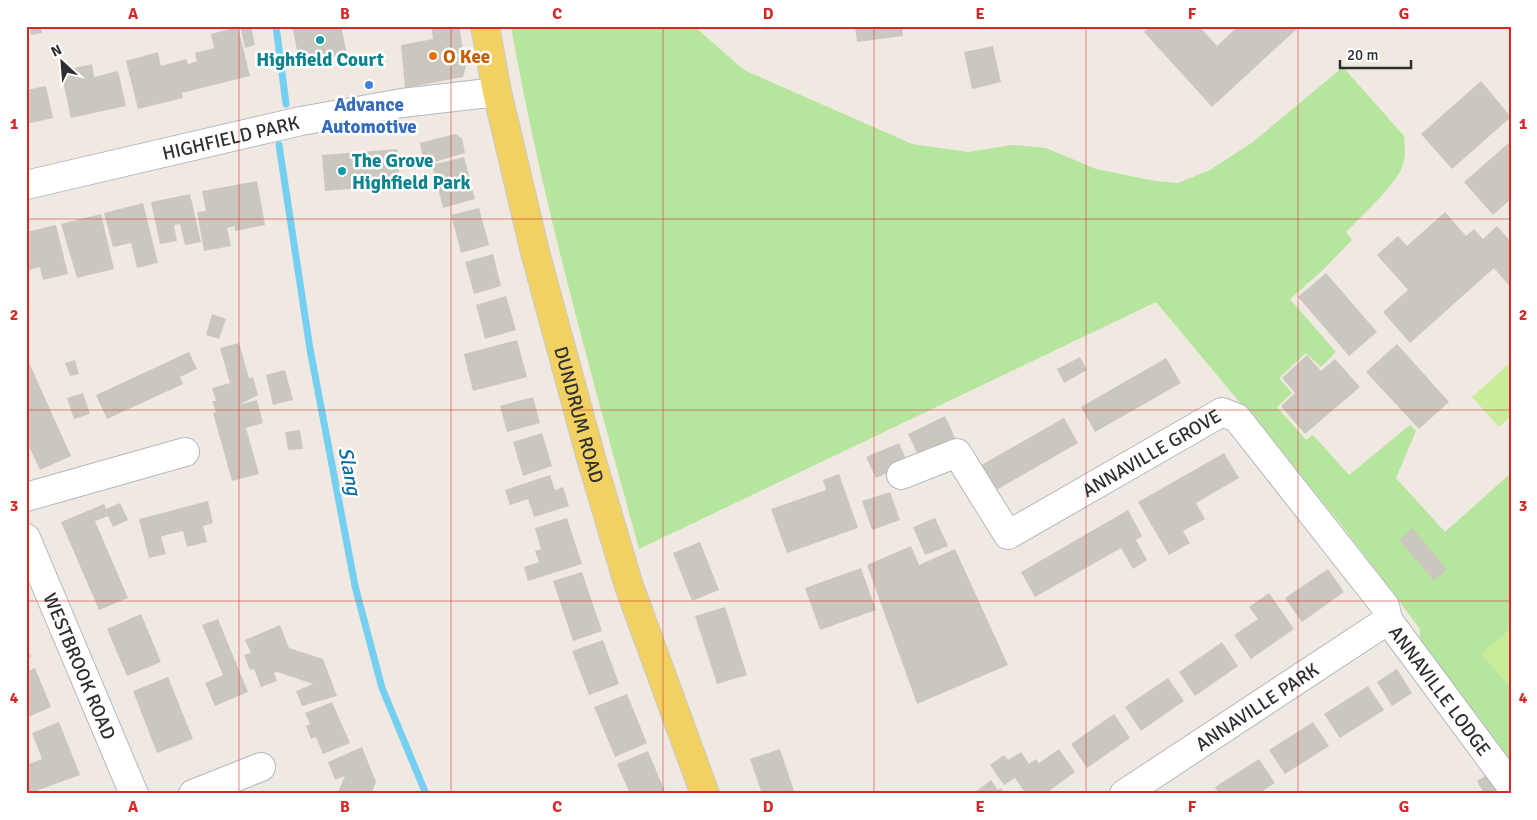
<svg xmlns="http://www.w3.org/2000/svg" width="1537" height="820" font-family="Signika,sans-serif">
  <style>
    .green { fill: #b6e59e }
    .pitch { fill: #c9ec9a }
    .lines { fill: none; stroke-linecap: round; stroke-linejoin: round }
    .stream { stroke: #75cff0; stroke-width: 7 }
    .building { fill: #cbc7bf }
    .minor-casing { stroke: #b4b7c1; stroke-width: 30 }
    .major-casing { stroke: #c9c9c9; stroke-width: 30 }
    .minor { stroke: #fff; stroke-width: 28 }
    .major { stroke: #f2d163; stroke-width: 28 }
    .grid { fill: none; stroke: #d62828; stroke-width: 1; stroke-opacity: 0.55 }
    .culture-dot { fill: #0f9aa8; stroke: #fff; stroke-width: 2 }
    .food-dot { fill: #e8710a; stroke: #fff; stroke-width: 2 }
    .shop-dot { fill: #3f7fe0; stroke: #fff; stroke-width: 2 }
    .labels { text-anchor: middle; stroke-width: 5; stroke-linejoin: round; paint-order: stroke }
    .food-label { font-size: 19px; font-weight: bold; fill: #c56008; stroke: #fff; text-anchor: start }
    .culture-label { font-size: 19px; font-weight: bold; fill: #0d838f; stroke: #fff }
    .shop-label { font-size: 19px; font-weight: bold; fill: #366cbe; stroke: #fff }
    .street-label { font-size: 19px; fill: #2e2e2e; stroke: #fff }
    .water-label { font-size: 20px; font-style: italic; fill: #0d6fa3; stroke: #fff }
    .neatline { fill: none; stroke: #d62828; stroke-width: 2 }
    .grid-label { font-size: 16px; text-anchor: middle; font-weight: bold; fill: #d62828 }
  </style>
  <rect width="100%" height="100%" fill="#efe9e1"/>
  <path class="green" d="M511,26h183l50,44 168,74 56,8 44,-7 34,3 50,21 59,12 23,2 32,-13 43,-28 90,-75 61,69c1,10 2,21 -2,31 -6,17 -42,51 -56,65l6,8 -28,29 -34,30 46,53 -15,15 -15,-14 -27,25 13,15 -15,14 29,33 7,-5 36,40 61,-50 6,6 -20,47 49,54 66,-59v296l-92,-114 1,-26 -80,-106 -184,-221 -517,247c-47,-173 -97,-346 -128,-523z"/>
  <g class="pitch">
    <path d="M1511,362v54l-12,11 -27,-30z"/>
    <path d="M1511,628v60l-30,-34z"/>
  </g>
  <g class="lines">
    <g class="stream">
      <path d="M276,26l10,78"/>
      <path d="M279,145l31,204 45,237 27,102 44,106"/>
    </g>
  </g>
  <g class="building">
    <path d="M35,26h6l1,7 -11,2 -1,-8z"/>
    <path d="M240,26h11l4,19 -10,3z"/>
    <path d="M292,26h49l6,28 -47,10z"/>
    <path d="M431,26h28l7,40 -3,11 -58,11 -4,-43 32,-6z"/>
    <path d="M855,26h47l1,10 -46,6z"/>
    <path d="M1151,26h48l18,20 21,-20h62l-88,81 -68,-75z"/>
    <path d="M238,27l12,49 -68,17 1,5 -45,11 -12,-48 32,-9 3,14 25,-7 2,5 9,-3 -2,-8 19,-5 -3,-14z"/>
    <path d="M993,46l8,36 -29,7 -8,-37z"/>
    <path d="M92,64l2,13 24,-6 8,35 -55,12 -9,-42 13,-3 -1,-5z"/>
    <path d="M1481,81l30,36 -59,52 -31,-35z"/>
    <path d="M46,86l7,32 -27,6v-34z"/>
    <path d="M455,134l7,4 3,15 -41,12 -4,-22z"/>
    <path d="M1511,141v58l-18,16 -29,-33z"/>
    <path d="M397,149l3,36 -75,6 -3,-36z"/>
    <path d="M464,157l11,42 -32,9 -11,-43z"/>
    <path d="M257,181l8,44 -30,6v-5l-8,2 4,18 -27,5 -7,-39 9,-1 -4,-20z"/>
    <path d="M190,194l11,48 -16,3 -5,-21 -6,1 3,16 -17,3 -9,-42z"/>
    <path d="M143,203l15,60 -21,5 -6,-25 -18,4 -9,-34z"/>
    <path d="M479,208l10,37 -28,8 -10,-38z"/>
    <path d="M1445,212l21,24 8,-7 9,10 14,-13 14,16v46l-17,-20 -84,75 -27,-31 25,-22 -31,-35 21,-19 9,10z"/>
    <path d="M101,214l13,55 -37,9 -16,-54z"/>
    <path d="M56,225l12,49 -25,6 -3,-13 -14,4v-39z"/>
    <path d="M493,254l8,32 -27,8 -9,-32z"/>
    <path d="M1326,273l51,59 -28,24 -51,-59z"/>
    <path d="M506,296l10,34 -31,9 -9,-34z"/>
    <path d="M212,314l14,5 -7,20 -13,-4z"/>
    <path d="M517,340l10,37 -54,14 -9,-37z"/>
    <path d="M239,343l10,35 4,-1 5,18 -19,10 18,-5 6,23 -17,5 13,46 -27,7 -19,-68 3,-1 -4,-11h4l-4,-13 18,-5 -10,-35z"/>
    <path d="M1397,344l52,58 -30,27 -53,-57z"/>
    <path d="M189,352l8,17 -17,8 3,7 -76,35 -11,-24z"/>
    <path d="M1307,355l14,16 14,-12 25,28 -55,47 -24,-28 14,-13 -13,-15z"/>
    <path d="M26,356l45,100 -31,14 -14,-30z"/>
    <path d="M1080,357l7,13 -23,13 -7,-14z"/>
    <path d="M1166,358l15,25 -86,49 -14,-25z"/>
    <path d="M75,360l4,14 -9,2 -5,-13z"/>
    <path d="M285,370l8,30 -20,5 -7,-30z"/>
    <path d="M83,393l7,21 -16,5 -7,-21z"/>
    <path d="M533,397l7,26 -33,9 -7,-26z"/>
    <path d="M945,416l12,26 -37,17 -12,-25z"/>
    <path d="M1064,418l14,25 -85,49 -15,-25z"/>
    <path d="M300,430l3,19 -15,1 -3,-18z"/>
    <path d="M542,433l10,33 -29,10 -10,-34z"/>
    <path d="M899,443l9,21 -32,14 -10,-21z"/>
    <path d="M1224,453l15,25 -43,25 9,16 -22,12 7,12 -21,12 -31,-53z"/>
    <path d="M839,474l19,54 -71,25 -16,-44 55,-19 -3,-10z"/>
    <path d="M550,475l5,15 8,-3 6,19 -35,11 -6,-18 -18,6 -5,-15z"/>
    <path d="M890,492l10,28 -28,10 -10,-29z"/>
    <path d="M208,501l5,22 -10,3 4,16 -20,5 -4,-16 -17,4 -5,2 5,17 -17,4 -10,-39z"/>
    <path d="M120,503l8,17 -15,7 -5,-11 -13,5 33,77 -29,12 -38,-88 43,-18 2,5z"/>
    <path d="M1128,510l14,26 -6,4 11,20 -14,9 -12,-21 -86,49 -14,-25z"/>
    <path d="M567,518l15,46 -54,17 -4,-14 15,-5 -4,-11 6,-2 -6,-21z"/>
    <path d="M935,518l13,28 -23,9 -12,-28z"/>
    <path d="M1412,528l35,41 -13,12 -35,-41z"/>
    <path d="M700,542l19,48 -27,11 -19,-48z"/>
    <path d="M911,546l8,19 36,-16 53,116 -91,39 -50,-139z"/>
    <path d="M861,568l15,42 -56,20 -15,-42z"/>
    <path d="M1328,569l16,23 -42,30 -17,-24z"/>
    <path d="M582,572l20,59 -29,10 -20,-60z"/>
    <path d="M1269,593l25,36 -43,30 -17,-24 24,-16 -9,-12z"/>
    <path d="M725,607l22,68 -30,9 -22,-68z"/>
    <path d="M141,614l20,48 -34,14 -20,-47z"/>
    <path d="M218,619l30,73 -33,14 -10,-23 18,-8 -21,-50z"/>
    <path d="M280,625l9,23 34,11 14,37 -35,10 -6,-15 17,-7 -36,-12 -3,1 3,8 -16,6 -7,-18 -4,1 -6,-15 7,-2 -6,-13z"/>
    <path d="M603,640l16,44 -30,11 -17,-44z"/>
    <path d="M1222,642l16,24 -43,30 -16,-24z"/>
    <path d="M26,647l5,10 -5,2z"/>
    <path d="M35,668l16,39 -25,11v-46z"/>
    <path d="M1397,669l15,24 -20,13 -15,-24z"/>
    <path d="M168,677l25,62 -36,14 -24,-62z"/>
    <path d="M1168,678l16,23 -43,30 -16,-24z"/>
    <path d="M1368,686l16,24 -44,28 -16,-24z"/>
    <path d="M627,694l20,49 -32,14 -21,-50z"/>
    <path d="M332,702l18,41 -27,11 -7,-17 -5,2 -5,-13 4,-2 -5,-11z"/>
    <path d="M1114,714l16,24 -43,30 -16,-24z"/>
    <path d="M59,722l21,53 -52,19 -2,-29 16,-6 -10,-26z"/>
    <path d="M1313,722l16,24 -44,28 -16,-24z"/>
    <path d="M362,747l14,35 -5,12h-34l8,-18 -10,4 -7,-18z"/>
    <path d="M780,749l15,45h-33l-12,-35z"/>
    <path d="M1059,749l16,23 -30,22h-19l-11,-16 -11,7 -14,-20 14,-10 4,5 13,-8 8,12 7,-5 3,4z"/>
    <path d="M648,751l18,43h-36l-13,-30z"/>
    <path d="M1259,759l16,24 -17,11h-39l-4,-7z"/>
    <path d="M1493,771l14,23h-23l-7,-13z"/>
    <path d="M991,780l7,10 3,-2 4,6h-29l-1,-2z"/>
  </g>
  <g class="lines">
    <defs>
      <g id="minor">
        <path id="s1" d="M26,185l275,-64 101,-18 95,-11"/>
        <path id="s2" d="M901,475l56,-22 51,82 214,-123 15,6 148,188 3,14 123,166"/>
        <path d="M26,497l159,-45"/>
        <path id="s3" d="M26,538l108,256"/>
        <path d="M193,794l68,-27"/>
        <path id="s4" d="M1124,794l264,-174"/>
      </g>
      <g id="major">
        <path id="s5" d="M485,26l12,66 38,160 56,206 38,128 76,208"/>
      </g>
    </defs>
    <use href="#minor" class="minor-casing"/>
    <use href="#major" class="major-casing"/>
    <use href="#minor" class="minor"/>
    <use href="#major" class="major"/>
  </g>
  <path class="grid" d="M239,26v768M451,26v768M663,26v768M874,26v768M1086,26v768M1298,26v768M26,219h1485M26,410h1485M26,601h1485"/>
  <g class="culture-dot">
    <circle cx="320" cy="40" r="5"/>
    <circle cx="342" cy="171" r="5"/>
  </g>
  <circle class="food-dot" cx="433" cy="56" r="5"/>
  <circle class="shop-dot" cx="369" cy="85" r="5"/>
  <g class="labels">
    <g class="food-label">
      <text x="443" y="63">O Kee</text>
    </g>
    <g class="culture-label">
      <text x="320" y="66">Highfield Court</text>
      <text x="352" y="167" text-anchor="start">The Grove<tspan x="352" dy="22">Highfield Park</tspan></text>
    </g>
    <g class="shop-label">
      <text x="369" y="111">Advance<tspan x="369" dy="22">Automotive</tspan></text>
    </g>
    <g class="street-label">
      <text dy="7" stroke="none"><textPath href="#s1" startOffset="210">HIGHFIELD PARK</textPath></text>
      <text dy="7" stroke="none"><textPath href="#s5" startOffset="400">DUNDRUM ROAD</textPath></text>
      <text dy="7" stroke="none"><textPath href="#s2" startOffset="322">ANNAVILLE GROVE</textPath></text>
      <text dy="7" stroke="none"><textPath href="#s3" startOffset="139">WESTBROOK ROAD</textPath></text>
      <text dy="7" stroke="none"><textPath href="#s2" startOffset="761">ANNAVILLE LODGE</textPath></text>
      <text dy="7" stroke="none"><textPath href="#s4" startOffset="159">ANNAVILLE PARK</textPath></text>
    </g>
    <g class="water-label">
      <text transform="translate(350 471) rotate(79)" y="7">Slang</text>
    </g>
  </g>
  <rect width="1537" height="820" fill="none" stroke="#ffffff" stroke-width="55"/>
  <g transform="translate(62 62) rotate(334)" stroke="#ffffff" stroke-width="4" paint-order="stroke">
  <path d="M0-4L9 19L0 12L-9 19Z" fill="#2e2e2e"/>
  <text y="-8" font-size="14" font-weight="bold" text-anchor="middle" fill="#2e2e2e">N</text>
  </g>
  <path d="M1340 60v8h71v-8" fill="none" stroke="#2e2e2e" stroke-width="2.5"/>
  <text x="1347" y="60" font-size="15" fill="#2e2e2e" stroke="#ffffff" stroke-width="4" paint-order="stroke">20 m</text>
  <rect x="28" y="28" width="1482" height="764" class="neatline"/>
  <g class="grid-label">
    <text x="133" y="19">A</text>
    <text x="345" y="19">B</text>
    <text x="557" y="19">C</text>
    <text x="768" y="19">D</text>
    <text x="980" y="19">E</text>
    <text x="1192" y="19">F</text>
    <text x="1404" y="19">G</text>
    <text x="14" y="129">1</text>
    <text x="1523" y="129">1</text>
    <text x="14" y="320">2</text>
    <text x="1523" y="320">2</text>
    <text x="14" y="511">3</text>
    <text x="1523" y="511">3</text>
    <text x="14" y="703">4</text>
    <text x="1523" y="703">4</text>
    <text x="133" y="812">A</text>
    <text x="345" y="812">B</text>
    <text x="557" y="812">C</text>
    <text x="768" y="812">D</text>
    <text x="980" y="812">E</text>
    <text x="1192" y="812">F</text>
    <text x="1404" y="812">G</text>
  </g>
</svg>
